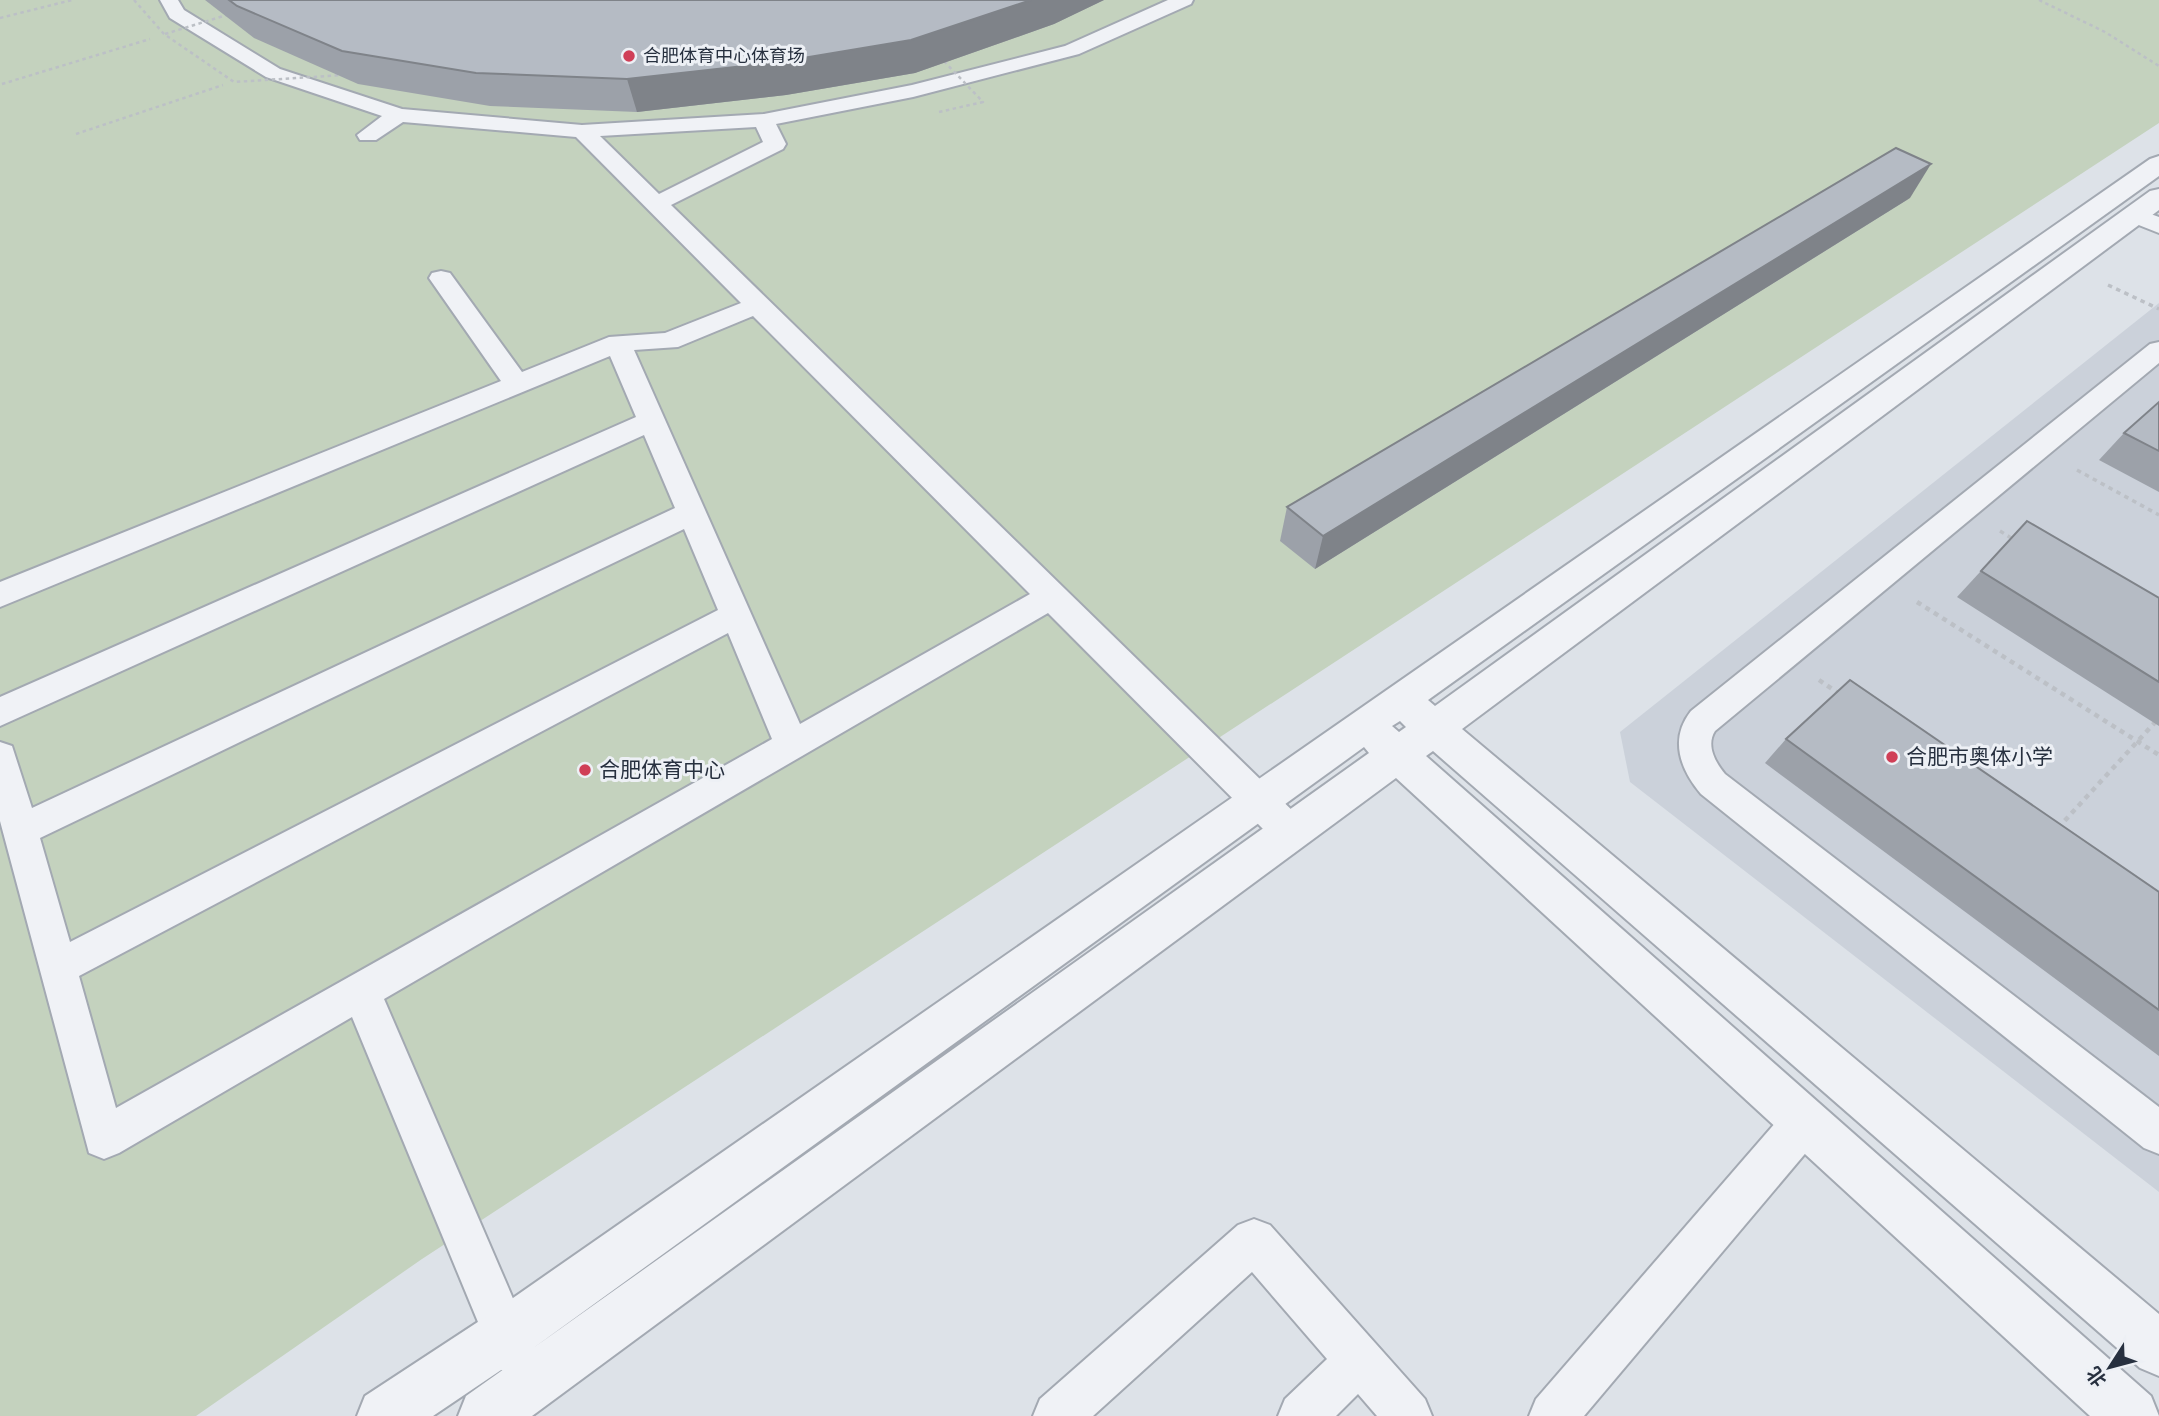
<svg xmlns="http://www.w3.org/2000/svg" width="2159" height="1416" font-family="'PT Sans Narrow','Noto Sans SC',sans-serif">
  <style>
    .built { fill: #cbd1da }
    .green { fill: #c4d2be }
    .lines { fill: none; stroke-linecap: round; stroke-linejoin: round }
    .service-casing { stroke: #a3a9b2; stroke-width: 4 }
    .minor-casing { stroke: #a3a9b2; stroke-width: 4 }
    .path-far2 { stroke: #bcc0c6; stroke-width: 2.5; stroke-dasharray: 3.5 3.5; stroke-linecap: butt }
    .path-far1 { stroke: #bcc0c6; stroke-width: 3.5; stroke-dasharray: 4.5 4.5; stroke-linecap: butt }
    .path { stroke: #bcc0c6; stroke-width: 4.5; stroke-dasharray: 5 5; stroke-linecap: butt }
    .service { fill: #f0f2f6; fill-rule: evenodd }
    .minor { fill: #f0f2f6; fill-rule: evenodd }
    .path-bridge { stroke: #bcc0c6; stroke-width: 2.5; stroke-dasharray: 3.5 3.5; stroke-linecap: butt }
    .wall { fill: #9ca1a9 }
    .shaded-wall { fill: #7f8389 }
    .building { fill: #b5bbc4; stroke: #7f8389; stroke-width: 2 }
    .poi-dot { fill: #d03f57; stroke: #edf0f5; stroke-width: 2.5 }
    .labels { text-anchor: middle; stroke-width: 6; stroke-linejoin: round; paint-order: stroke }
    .far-poi-label { font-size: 18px; fill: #27303f; stroke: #edf0f5; text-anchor: start }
    .poi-label { font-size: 21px; fill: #27303f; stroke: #edf0f5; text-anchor: start }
  </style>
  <rect width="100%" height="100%" fill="#dde2e8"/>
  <path class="built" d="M2159,303v889l-529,-410 -10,-50z"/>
  <path class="green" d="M0,0h2159v123l-1737,1136 -226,157h-196z"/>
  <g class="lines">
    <defs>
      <g id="service">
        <path d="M160,0h18l6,10 96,59 122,40 180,16 182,-11 148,-29 153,-39 103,-46h25l-2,4 -112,50 -166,43 -137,27 10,20 -3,5 -112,56 633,617 5,11 -5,11 -13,5 -13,-5 -230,-231 -664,386 152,353 -7,16 -16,7 -16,-7 -145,-351 -233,136 -15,6 -15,-6 -89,-332v-79l12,4 20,62 643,-300 -31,-73 -644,291v-29l636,-280 -26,-61 -610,251v-25l501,-201 -72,-103 3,-5 9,-2 9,2 72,99 87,-35 56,-4 76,-30 -165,-166 -173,-15 -27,18h-16l-3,-5 25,-19 -116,-39 -96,-59zM756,127l7,15 -104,52 -59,-58zM753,316l277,278 -230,130 -166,-374 44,-3zM684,529l34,81 -648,332 -30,-104zM728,633l44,106 -656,369 -37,-132z"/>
        <path d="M2134,208l25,9v16l-33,-13 -4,-5 4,-5z"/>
        <path d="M2159,342v21l-444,368c-9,14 0,31 10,43l434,333v47l-15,-6 -443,-354c-21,-25 -32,-55 -10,-83l459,-367z"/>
        <path d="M1805,1100l15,6 6,15 -6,15 -236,280h-55l7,-17 254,-293z"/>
        <path d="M1254,1219l16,6 155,174 7,17h-55l-19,-22 -22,22h-58l7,-17 42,-40 -75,-87 -159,144h-60l7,-17 198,-174z"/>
      </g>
      <path id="minor" d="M2159,156v20l-731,524 7,6 715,-515 9,-2v21l-697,519 697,585v62l-19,-8 -707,-617 -7,5 725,640 8,20h-69l-694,-638 -864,638h-74l8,-20 903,-643 -5,-6 -839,607 -92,62h-76l8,-20 122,-80 1663,-1157zM1400,721l6,6 -7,5 -7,-6z"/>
    </defs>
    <use href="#service" class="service-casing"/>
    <use href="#minor" class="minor-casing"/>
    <g class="path-far2">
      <path d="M2039,0l66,32 54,34"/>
      <path d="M0,18l72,-18"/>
      <path d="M2,84l148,-45"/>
      <path d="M76,134l147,-49"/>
    </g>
    <g class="path-far1">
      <path d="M2108,285l51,24"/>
      <path d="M2077,470l82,45"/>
      <path d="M2000,531l16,10"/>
    </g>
    <g class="path">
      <path d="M1917,602l242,153"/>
      <path d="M1819,680l22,15"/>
      <path d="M2058,828l101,-110"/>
    </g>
    <use href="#service" class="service"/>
    <use href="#minor" class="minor"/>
    <g class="path-bridge">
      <path d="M134,0l30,34 70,48 109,-7"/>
      <path d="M165,34l65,-20"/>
      <path d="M939,112l44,-10 -42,-44"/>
    </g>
  </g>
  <g class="wall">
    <path d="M205,0h899l-50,24 -139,49 -129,22 -149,17 -147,-6 -132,-22 -104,-46z"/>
    <path d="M1910,198l-595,371 -35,-28 7,-34z"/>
    <path d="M2159,402v90l-60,-32 25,-27z"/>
    <path d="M2027,521l132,77v128l-202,-129z"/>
    <path d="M1786,739l373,153v164l-394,-293z"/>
  </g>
  <g class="shaded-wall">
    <path d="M1031,0h73l-50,24 -139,49 -129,22 -149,17 -10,-33z"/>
    <path d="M1931,164l-21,34 -595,371 8,-33z"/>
  </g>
  <g class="building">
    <path d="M229,0h802l-120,40 -132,22 -152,17 -151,-6 -134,-22 -105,-45z"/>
    <path d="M1896,148l35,16 -608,372 -36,-29z"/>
    <path d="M2159,402v49l-35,-18z"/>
    <path d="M2027,521l132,77v84l-178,-111z"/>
    <path d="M1850,680l309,212v118l-373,-271z"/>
  </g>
  <g class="poi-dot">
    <circle cx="629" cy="56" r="7"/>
    <circle cx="1892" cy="757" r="7"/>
    <circle cx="585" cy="770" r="7"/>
  </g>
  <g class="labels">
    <g class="far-poi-label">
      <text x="643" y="62">合肥体育中心体育场</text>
    </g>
    <g class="poi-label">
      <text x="1906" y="764">合肥市奥体小学</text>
      <text x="599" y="777">合肥体育中心</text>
    </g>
  </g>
  <g transform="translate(2110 1367) rotate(234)" stroke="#edf0f5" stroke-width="5" paint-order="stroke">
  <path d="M0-5L12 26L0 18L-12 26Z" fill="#27303f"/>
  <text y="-10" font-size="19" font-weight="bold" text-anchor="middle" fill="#27303f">北</text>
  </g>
</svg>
